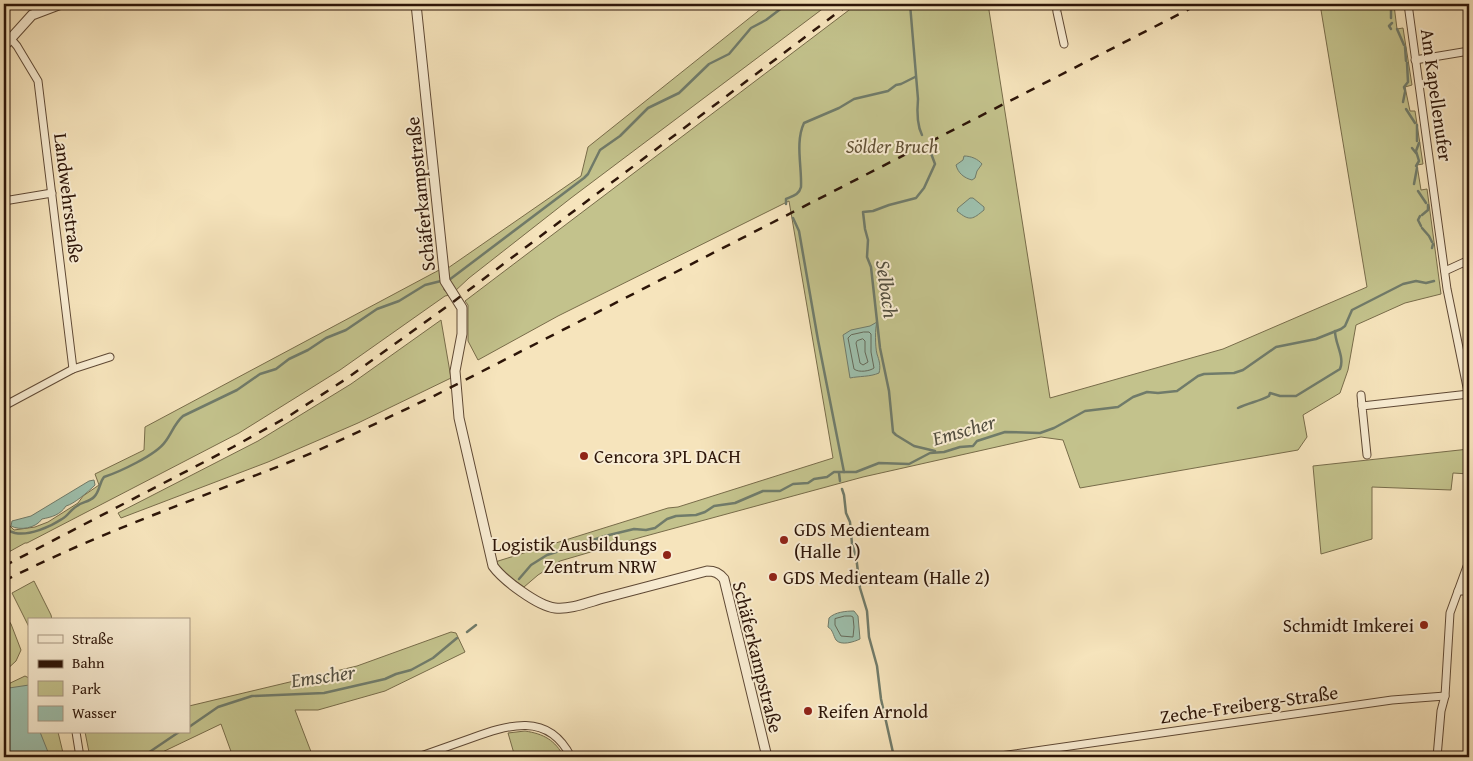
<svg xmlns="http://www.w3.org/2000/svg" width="1473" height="761" font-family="'Gentium Book Plus',serif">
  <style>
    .green { fill: #c3c28c; stroke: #786c4a }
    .water { fill: #9dbfac; stroke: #707b6a }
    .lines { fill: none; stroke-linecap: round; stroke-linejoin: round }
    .shore { stroke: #656a5a; stroke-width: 1 }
    .stream { stroke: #707b6a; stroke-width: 2.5 }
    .minor-casing { stroke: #5f4935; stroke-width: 9 }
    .tertiary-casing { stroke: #5f4935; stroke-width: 11 }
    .minor { stroke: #f9edd3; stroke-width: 7 }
    .tertiary { stroke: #f9edd3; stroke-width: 9 }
    .rail { stroke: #2d1508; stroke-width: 2.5; stroke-dasharray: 9 9; stroke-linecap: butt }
    .poi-dot { fill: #8f2418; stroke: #f9edd3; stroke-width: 2 }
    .labels { text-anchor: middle; stroke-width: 4; stroke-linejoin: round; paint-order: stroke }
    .street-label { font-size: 19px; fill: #2d1508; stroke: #f9edd3 }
    .park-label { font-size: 19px; font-style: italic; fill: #625236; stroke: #f9edd3 }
    .poi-label { font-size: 19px; fill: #2d1508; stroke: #f9edd3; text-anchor: start }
    .water-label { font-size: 20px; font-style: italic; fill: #545041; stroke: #f9edd3 }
  </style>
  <rect width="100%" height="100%" fill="#f6e4bc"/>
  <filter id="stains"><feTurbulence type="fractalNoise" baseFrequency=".004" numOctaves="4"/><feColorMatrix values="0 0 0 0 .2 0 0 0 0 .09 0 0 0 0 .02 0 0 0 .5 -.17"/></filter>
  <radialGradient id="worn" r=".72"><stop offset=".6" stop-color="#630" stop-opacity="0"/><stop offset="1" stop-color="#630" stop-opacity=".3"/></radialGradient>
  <g class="green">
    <path d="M767,4h62l-258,194 -102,80 -15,14 -4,-7 -2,-17 133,-92 7,-29z"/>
    <path d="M857,4h131l62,394 173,-49 144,-62 -47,-283h78l-4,1 3,24 6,-1 9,57 -7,2 5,24h5l8,53 -6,1 4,25 6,-1 14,105 -36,9 -49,22 -8,45 -8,23 -37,22 4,22 -9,13 -218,38 -17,-48 -22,-3 -178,40 -221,60 -82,24 -22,14 -14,12 -16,-11 -13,-14 173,-54 10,-1 155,-49 -44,-257 -231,115 -80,44 -10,-19v-36l-3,-4z"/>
    <path d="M441,269l3,21 6,5 -5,1 -105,74 -101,63 -212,110h-2l-18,10 -3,-6v-24h3l7,7 21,-3 13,-5 30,-19 5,-7 16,-11 -4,-11 49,-24 1,-23z"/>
    <path d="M441,320l10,58 -93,45 -90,39 -147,56 -3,-5 140,-72 93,-57z"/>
    <path d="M1469,449v25l-16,-1 -2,17 -79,-3v52l-51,15 -8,-88z"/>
    <path d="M34,581l17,34 1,5h-23v7l-17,-34z"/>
    <path d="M4,614l7,10 10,26 -5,11 -12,11z"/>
    <path d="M451,632l5,1 9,19 -80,39 -67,19h-23l18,47h-58l-4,-2 -18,2 -12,-33 -69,33h-62l-5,-25h104v-26l168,-40z"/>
    <path d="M25,676l4,2v54h29l6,25h-60v-71z"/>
    <path d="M525,731c19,3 30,9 39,26h-49l-7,-24z"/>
  </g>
  <g class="water">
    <path d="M964,156c7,0 14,3 18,8l-5,7 -2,7 -3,2c-8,-2 -14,-7 -16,-15l7,-5z"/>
    <path d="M970,198h3l11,9v3c-11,9 -14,12 -27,1l1,-3z"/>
    <path d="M877,322c-2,5 -2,25 0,32 2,6 4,12 2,19 -9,4 -20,3 -29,5l-7,-43 8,-5 19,-4z"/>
    <path d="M94,480l1,5c-7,7 -21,19 -29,21 -6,9 -14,11 -24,13 -6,9 -22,12 -31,7l1,-5 19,-5 58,-35z"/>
    <path d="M854,611l4,5 2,23c-6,3 -19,7 -24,1 -3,-5 -3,-10 -8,-13l1,-9c6,-6 17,-7 25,-7z"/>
    <path d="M29,685v47h11l10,25h-46v-66l5,-3z"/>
  </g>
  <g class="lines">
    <g class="shore">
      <path d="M864,332h5l2,2v18l3,16c-4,3 -15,5 -20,1l-6,-31 3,-3z"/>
      <path d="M863,339l2,2v11l3,10 -5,3 -3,-2 -4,-20 1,-2z"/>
      <path d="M845,616h6l2,1 1,10 -1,10 -12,-1 -6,-11v-6z"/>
    </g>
    <g class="stream">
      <path d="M910,4l8,95c-1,11 -1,26 4,36"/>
      <path d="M1391,8l3,-4"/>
      <path d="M1391,18v-8"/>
      <path d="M1391,29l-2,-3 3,-3"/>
      <path d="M1397,29l7,16"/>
      <path d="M1405,47l1,14"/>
      <path d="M1405,90l-1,-3 4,-5 -1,-19"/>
      <path d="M1403,102l2,-10"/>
      <path d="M1406,109l9,14"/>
      <path d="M1417,125v16"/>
      <path d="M929,148l6,16 -11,24 -8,10 -27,7 -16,6 -10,1 2,17 3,11 -1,17 4,10 9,81 9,43 4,41 3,3 18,11 21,5"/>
      <path d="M1412,148l4,5"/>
      <path d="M1416,166l3,-5 -3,-10 3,-8"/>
      <path d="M1414,184l3,-16"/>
      <path d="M1418,191l8,12"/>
      <path d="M786,204v-5c7,-3 13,-4 15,-12 1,-20 -6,-45 3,-64l35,-15 15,-9 34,-8 8,-6 5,-1 14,-7"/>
      <path d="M1422,215l6,-5v-5"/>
      <path d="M1420,216l-2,4 3,6"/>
      <path d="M793,218l6,13 19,109 26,132"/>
      <path d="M1422,228l7,8 3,6"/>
      <path d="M1432,248l1,-4"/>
      <path d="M449,280l135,-102 4,-4 12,-24 20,-14 28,-28 31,-15 30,-29 20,-10 22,-26 15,-8 21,-16"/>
      <path d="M1238,408c10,-5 22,-7 31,-12l1,-3 10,3h16l44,-27c5,-12 -5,-25 -5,-38"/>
      <path d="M839,473l1,8"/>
      <path d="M842,489l2,6 2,18 4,9 2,22 4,12 4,32 7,23 2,26 8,29 4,33 13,58"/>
      <path d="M4,529c3,1 7,3 11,4 14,3 35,-6 47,-14 6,-3 9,-10 15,-13 5,-4 12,-4 17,-9 6,-6 5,-14 10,-20 15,-5 52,-22 61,-35 7,-9 9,-18 18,-26l54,-26 23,-16 16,-5 13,-10 19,-9 18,-12 20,-8 31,-21 22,-8 26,-16 16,-4"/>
      <path d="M519,579l12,-14 16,-10 58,-19 29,-7 12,1 9,-2 12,-9 9,-3 20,-1 9,-3 9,-6 21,-3 28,-12h17l13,-7 15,-1 6,-4 13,-2 7,-5h22l23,-9 30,1 21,-11 14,-1 16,-5 13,-1 4,-5 28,-9 35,1 14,-5 31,-17 33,-4 15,-10 14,-5 11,1 19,-2 21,-15 6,-2 30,-1 9,-3 33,-23 40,-8 25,-10 4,-3 7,-16 51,-26 13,-3 10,2 8,-2"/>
      <path d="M467,632l9,-7"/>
      <path d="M189,727l29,-20 34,-11 72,-3 61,-14 11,-5 15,-4 22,-12 24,-20"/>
      <path d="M142,757l37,-25"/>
    </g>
    <defs>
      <g id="minor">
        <path d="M1056,4l1,8 7,32"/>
        <path d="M1408,4l39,285 22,108"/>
        <path d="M11,39l6,7 21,35 35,288"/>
        <path d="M1415,60l54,-9"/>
        <path d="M4,201l48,-8"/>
        <path d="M1445,271l24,-11"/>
        <path d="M1361,395l1,11"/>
        <path d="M4,406l69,-37 37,-12"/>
        <path d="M1367,455l-5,-49 107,-12"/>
        <path d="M1458,591h11"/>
        <path d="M76,732l4,25"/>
        <path d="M418,757c17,-6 34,-12 51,-18 39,-14 79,-28 102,18"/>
        <path d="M993,757l399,-57 53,-4"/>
        <path d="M1437,757l4,-46 4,-15 5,-83 19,-52"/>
      </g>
      <g id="tertiary">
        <path d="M416,4l29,277 17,27v26l-7,37 4,47 34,148c10,14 45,40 62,42 15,2 34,-6 49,-10 34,-9 69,-18 103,-27 8,0 12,2 17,8l43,178"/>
        <path d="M4,46l28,-31 29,-11"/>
      </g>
    </defs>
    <use href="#minor" class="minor-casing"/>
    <use href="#tertiary" class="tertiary-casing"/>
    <use href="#minor" class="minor"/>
    <use href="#tertiary" class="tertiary"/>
    <g class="rail">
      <path d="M4,566l229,-119 56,-31 57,-37 103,-74 400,-301"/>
      <path d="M4,581c96,-49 199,-84 298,-124 44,-18 86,-40 128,-59l769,-394"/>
    </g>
  </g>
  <g class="poi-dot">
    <circle cx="584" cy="456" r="5"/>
    <circle cx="784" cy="540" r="5"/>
    <circle cx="667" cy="555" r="5"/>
    <circle cx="773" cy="577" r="5"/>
    <circle cx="1424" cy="625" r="5"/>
    <circle cx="808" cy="711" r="5"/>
  </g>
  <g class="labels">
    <g class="street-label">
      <text transform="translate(1437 95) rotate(82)" y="7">Am Kapellenufer</text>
      <text transform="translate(420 194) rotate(-96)" y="7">Schäferkampstraße</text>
      <text transform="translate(69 198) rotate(83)" y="7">Landwehrstraße</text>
      <text transform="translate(758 657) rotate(76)" y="7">Schäferkampstraße</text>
      <text transform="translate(1249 704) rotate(-8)" y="7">Zeche-Freiberg-Straße</text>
    </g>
    <g class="park-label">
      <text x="892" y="153">Sölder Bruch</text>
    </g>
    <g class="poi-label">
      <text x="594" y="463">Cencora 3PL DACH</text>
      <text x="794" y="536">GDS Medienteam<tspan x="794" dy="22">(Halle 1)</tspan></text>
      <text x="657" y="551" text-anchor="end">Logistik Ausbildungs<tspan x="657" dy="22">Zentrum NRW</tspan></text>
      <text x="783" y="584">GDS Medienteam (Halle 2)</text>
      <text x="1414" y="632" text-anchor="end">Schmidt Imkerei</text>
      <text x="818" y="718">Reifen Arnold</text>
    </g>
    <g class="water-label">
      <text transform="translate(887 289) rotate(82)" y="7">Selbach</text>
      <text transform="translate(964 430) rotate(-16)" y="7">Emscher</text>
      <text transform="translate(323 676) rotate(-8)" y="7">Emscher</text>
    </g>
  </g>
  <rect width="1473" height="761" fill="none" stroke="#f6e4bc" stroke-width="20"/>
  <rect x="5" y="5" width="1463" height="751" fill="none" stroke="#2d1508" stroke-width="2.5"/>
  <rect x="10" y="10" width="1453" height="741" fill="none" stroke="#2d1508"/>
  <rect x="28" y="618" width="162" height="115" fill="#f9edd3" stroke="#a79782"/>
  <rect x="38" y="635" width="25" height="8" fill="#f9edd3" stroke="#a79782"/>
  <text x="72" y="644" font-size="15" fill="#2d1508">Straße</text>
  <rect x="38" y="660" width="25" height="8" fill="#2d1508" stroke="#a79782"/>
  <text x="72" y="668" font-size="15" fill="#2d1508">Bahn</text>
  <rect x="38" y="681" width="25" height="15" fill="#c3c28c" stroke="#a79782"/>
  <text x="72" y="694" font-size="15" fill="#2d1508">Park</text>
  <rect x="38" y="706" width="25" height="15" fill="#9dbfac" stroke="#a79782"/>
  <text x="72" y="718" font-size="15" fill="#2d1508">Wasser</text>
  <rect width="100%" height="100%" filter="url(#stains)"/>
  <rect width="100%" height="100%" fill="url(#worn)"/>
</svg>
